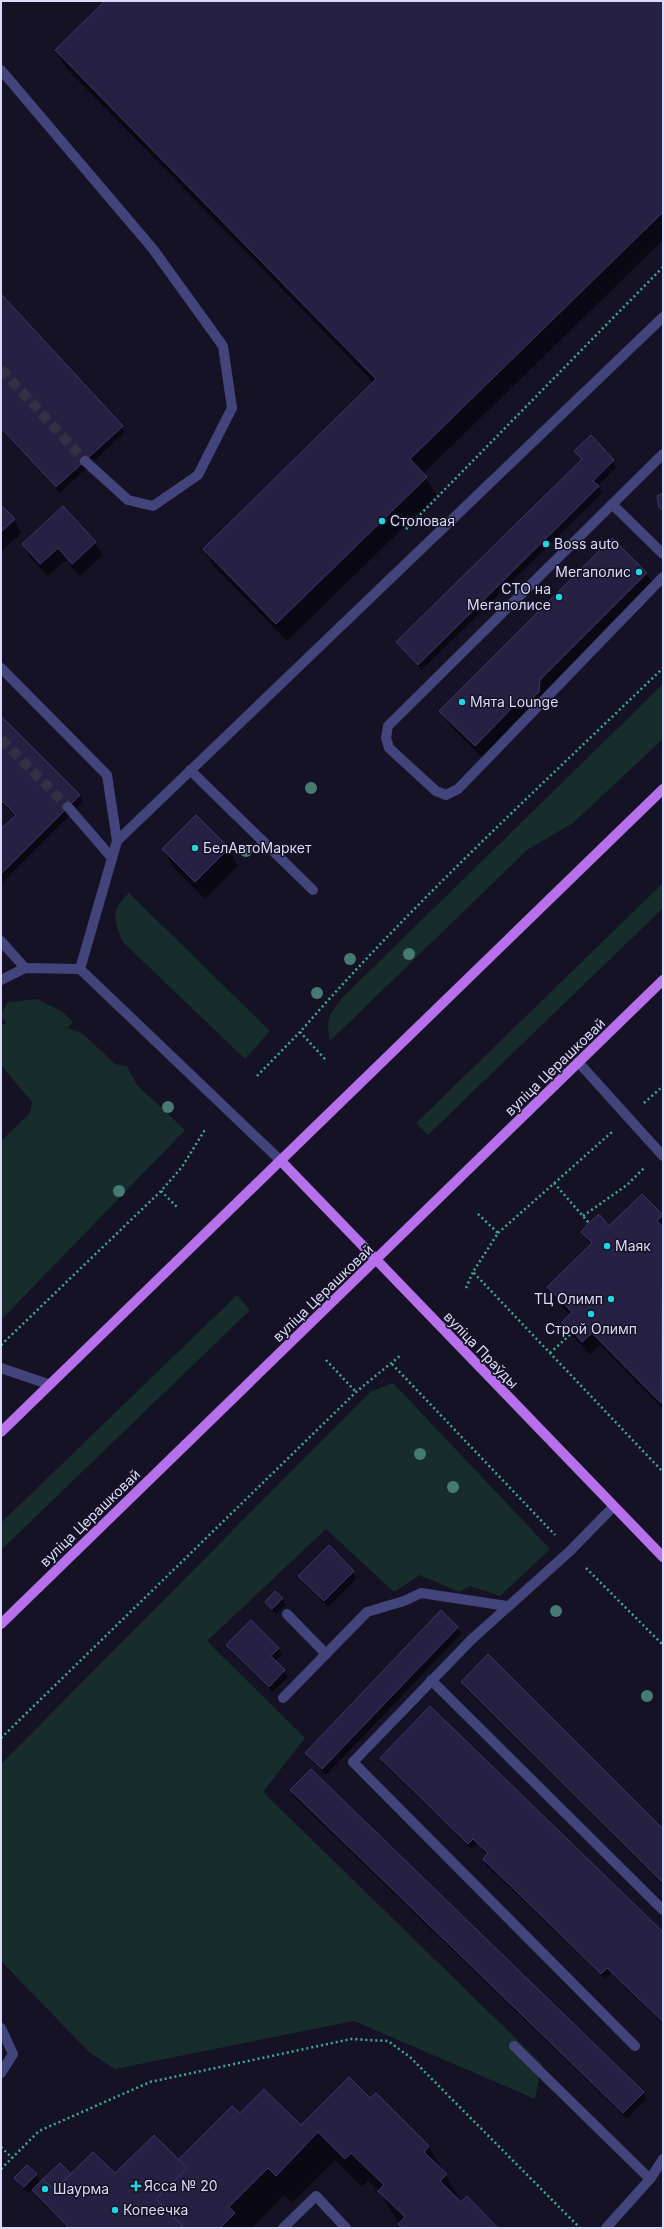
<svg xmlns="http://www.w3.org/2000/svg" width="664" height="2229" font-family="Inter,sans-serif">
  <style>
    .green { fill: #162d2b }
    .shadow { fill: #0007 }
    .building { fill: #262142; stroke: #3e366b }
    .lines { fill: none; stroke-linecap: round; stroke-linejoin: round }
    .minor-tunnel { stroke: #323044; stroke-width: 10; stroke-dasharray: 10 5; stroke-linecap: butt }
    .path { stroke: #40a89d; stroke-width: 2.5; stroke-dasharray: 2 3; stroke-linecap: butt }
    .minor { stroke: #44447d; stroke-width: 10 }
    .major { stroke: #b770eb; stroke-width: 10 }
    .tree { fill: #477a73 }
    .poi-dot { fill: #20d6e0; stroke: #141224; stroke-width: 1.5 }
    .labels { text-anchor: middle; stroke-width: 3; stroke-linejoin: round; paint-order: stroke }
    .poi-label { font-size: 14px; fill: #dcdafa; stroke: #141224; text-anchor: start }
    .street-label { font-size: 14px; fill: #dcdafa; stroke: #141224 }
  </style>
  <rect width="100%" height="100%" fill="#141224"/>
  <g class="green">
    <path d="M663,684v55l-90,84 -46,27 -197,191c-5,-21 0,-28 13,-44z"/>
    <path d="M663,883v25l-235,227 -12,-12z"/>
    <path d="M129,893l141,138 -25,28 -123,-118c-9,-22 -11,-31 7,-48z"/>
    <path d="M37,999l26,13 10,10 -6,6 15,5 33,31 12,2 10,19 48,45 -184,190v-179l29,-28 2,-11 -31,-37v-40l5,-2 -5,-8 7,-13z"/>
    <path d="M237,1295l13,15 -249,240v-27z"/>
    <path d="M393,1383l157,166 -50,47 -30,-10 -11,6 -39,-17 -26,17 -68,-63 -119,112 98,97 -42,54 279,272 -7,35 -181,-78 -239,48 -26,-17 -88,-91v-197l369,-372z"/>
  </g>
  <g class="shadow">
    <path d="M106,1h557v239l-240,234 14,21 -150,146 -73,-74 -10,-18 170,-166 -308,-315 -10,-18z"/>
    <path d="M1,296l124,136 -65,61 -59,-64z"/>
    <path d="M590,437l27,30 -19,19 4,7 -180,177 -25,-27 185,-183 -7,-9z"/>
    <path d="M1,506l13,14 7,13 -20,19z"/>
    <path d="M63,507l32,36 8,12 -23,21 -14,-16 -18,16 -18,-19 -7,-13z"/>
    <path d="M646,573l8,13 -172,172 -34,-35 -7,-12z"/>
    <path d="M1,717l79,78 3,7 -82,82v-57l2,2 13,-13 -15,-14z"/>
    <path d="M228,848l10,18 -33,33 -32,-32 -10,-17z"/>
    <path d="M642,1195l21,22v192l-63,-64 -10,9 -19,-20 -8,-12 7,-7 -14,-15 -7,-13 42,-41 -9,-14 27,-5z"/>
    <path d="M329,1547l28,31 -29,29 -25,-25 -3,-6z"/>
    <path d="M282,1598l3,7 -9,9 -10,-12z"/>
    <path d="M457,1627l4,7 -135,141 -16,-16 -4,-6z"/>
    <path d="M227,1645l51,3 4,7 -7,6 13,16 -15,15 -42,-40z"/>
    <path d="M462,1682l201,148v55l-198,-197z"/>
    <path d="M381,1758l282,175v91l-52,-51 -6,6 -118,-113 -3,-7 4,-4 -11,-11 -5,5 -88,-85z"/>
    <path d="M291,1790l352,303 3,6 -19,20 -333,-322z"/>
    <path d="M376,2094l53,53 33,56 35,25h-96l-20,-35 -13,-12 -6,6 -27,-27 -43,43 -8,-8 -32,33h-184l-31,-31 -4,-6 38,-16h43l65,-14 61,-46 61,11 69,-26z"/>
    <path d="M36,2175l4,6 -12,12 -13,-15z"/>
  </g>
  <g class="building">
    <path d="M105,1h558v211l-253,247 17,18 -151,147 -73,-75 173,-170 -321,-329z"/>
    <path d="M1,294l122,132 -67,61 -55,-59z"/>
    <path d="M591,435l23,25 -21,21 6,5 -181,179 -22,-23 186,-183 -8,-8z"/>
    <path d="M663,493v17l-4,-2 -2,-12z"/>
    <path d="M1,505l14,14 -14,13z"/>
    <path d="M63,506l33,36 -24,22 -14,-16 -18,16 -18,-20z"/>
    <path d="M612,538l35,35 -107,107 -1,12 -15,15h-11l-38,39 -36,-35z"/>
    <path d="M1,716l79,79 -79,79v-48l2,1 13,-12 -15,-15z"/>
    <path d="M196,815l33,33 -34,34 -33,-33z"/>
    <path d="M642,1194l21,21 -6,6 6,6 -2,176 -69,-70 -10,9 -9,-10 -11,-10 10,-10 -25,-25 45,-44 -11,-11 8,-9 10,-9 10,12z"/>
    <path d="M329,1545l25,26 -30,30 -26,-25z"/>
    <path d="M275,1591l8,7 -11,11 -7,-7z"/>
    <path d="M441,1610l17,17 -136,142 -17,-16z"/>
    <path d="M251,1620l28,28 -8,8 14,14 -16,17 -43,-42z"/>
    <path d="M488,1654l175,175v54l-202,-201z"/>
    <path d="M430,1706l233,226v90l-56,-54 -6,6 -118,-115 5,-6 -15,-14 -5,5 -88,-86z"/>
    <path d="M311,1769l333,323 -21,21 -333,-323z"/>
    <path d="M349,2077l21,21 6,-5 53,53 -5,6 23,22 -7,7 21,21 6,-6 31,32h-96l-4,-4 7,-7 -27,-26 6,-6 -33,-32 -6,6 -27,-27 -42,44 -8,-8 -39,39 6,6 -15,15h-36l-28,-29 31,-31 -9,-8 54,-54 8,7 24,-24 37,36z"/>
    <path d="M154,2135l33,33 -31,31 28,29h-115l-37,-38 11,-11 11,11 39,-38 22,21z"/>
    <path d="M60,2163l11,11 -17,16 -11,-11z"/>
    <path d="M27,2165l10,9 -13,13 -10,-9z"/>
  </g>
  <g class="lines">
    <g class="minor-tunnel">
      <path d="M1,369l84,92"/>
      <path d="M1,739l67,68"/>
    </g>
    <g class="path">
      <path d="M406,529l257,-262"/>
      <path d="M325,1059l-25,-27c112,-129 240,-245 363,-364"/>
      <path d="M257,1076l43,-44"/>
      <path d="M644,1103l19,-17"/>
      <path d="M554,1183l35,40"/>
      <path d="M161,1191l16,16"/>
      <path d="M478,1214l20,19 -25,39 190,200"/>
      <path d="M583,1216l44,-31 17,-17"/>
      <path d="M498,1233l114,-101"/>
      <path d="M466,1288l7,-16"/>
      <path d="M1,1345l160,-154 21,-24 24,-39"/>
      <path d="M550,1353l23,-21"/>
      <path d="M326,1360l30,32"/>
      <path d="M392,1364l163,171"/>
      <path d="M586,1568l77,77"/>
      <path d="M1,1738l355,-346 45,-37"/>
      <path d="M1,2147l11,11"/>
      <path d="M1,2169l38,-38 111,-49 201,-43 37,2 22,16 170,171"/>
    </g>
    <g class="minor">
      <path d="M1,70l152,179 70,97 9,62 -34,67 -45,31 -25,-6 -43,-39"/>
      <path d="M663,454l-275,272 -2,12 3,10 47,43 10,4 12,-6 205,-212"/>
      <path d="M612,504l51,50"/>
      <path d="M1,668l106,107 10,66 -37,128"/>
      <path d="M190,770l123,120"/>
      <path d="M68,807l44,51"/>
      <path d="M117,841l546,-524"/>
      <path d="M1,941l24,27"/>
      <path d="M1,980l24,-12 55,1 201,192"/>
      <path d="M579,1063l84,93"/>
      <path d="M1,1368l47,16"/>
      <path d="M613,1507l-43,44 -98,88 -119,123 282,284"/>
      <path d="M287,1614l39,40"/>
      <path d="M431,1680l232,230"/>
      <path d="M283,1698l84,-86 37,-11 17,-8 86,13"/>
      <path d="M1,2028l12,26 -12,19"/>
      <path d="M514,2046l136,133"/>
      <path d="M283,2228l33,-32 30,32"/>
      <path d="M606,2228l44,-49 13,-20"/>
    </g>
    <g class="major">
      <path d="M281,1161l382,396"/>
      <path d="M1,1432l662,-643"/>
      <path d="M1,1624l662,-644"/>
    </g>
  </g>
  <g class="tree">
    <circle cx="311" cy="788" r="6"/>
    <circle cx="246" cy="851" r="6"/>
    <circle cx="409" cy="954" r="6"/>
    <circle cx="350" cy="959" r="6"/>
    <circle cx="317" cy="993" r="6"/>
    <circle cx="168" cy="1107" r="6"/>
    <circle cx="119" cy="1191" r="6"/>
    <circle cx="420" cy="1454" r="6"/>
    <circle cx="453" cy="1487" r="6"/>
    <circle cx="556" cy="1611" r="6"/>
    <circle cx="647" cy="1696" r="6"/>
  </g>
  <g class="poi-dot">
    <circle cx="382" cy="521" r="4"/>
    <circle cx="546" cy="544" r="4"/>
    <circle cx="639" cy="572" r="4"/>
    <circle cx="559" cy="597" r="4"/>
    <circle cx="462" cy="702" r="4"/>
    <circle cx="195" cy="848" r="4"/>
    <circle cx="607" cy="1246" r="4"/>
    <circle cx="611" cy="1299" r="4"/>
    <circle cx="591" cy="1314" r="4"/>
    <path d="M134 2180h4v4h4v4h-4v4h-4v-4h-4v-4h4z"/>
    <circle cx="45" cy="2189" r="4"/>
    <circle cx="115" cy="2210" r="4"/>
  </g>
  <g class="labels">
    <g class="poi-label">
      <text x="390" y="526">Столовая</text>
      <text x="554" y="549">Boss auto</text>
      <text x="631" y="577" text-anchor="end">Мегаполис</text>
      <text x="551" y="594" text-anchor="end">СТО на<tspan x="551" dy="16">Мегаполисе</tspan></text>
      <text x="470" y="707">Мята Lounge</text>
      <text x="203" y="853">БелАвтоМаркет</text>
      <text x="615" y="1251">Маяк</text>
      <text x="603" y="1304" text-anchor="end">ТЦ Олимп</text>
      <text x="591" y="1334" text-anchor="middle">Строй Олимп</text>
      <text x="144" y="2191">Ясса № 20</text>
      <text x="53" y="2194">Шаурма</text>
      <text x="123" y="2215">Копеечка</text>
    </g>
    <g class="street-label">
      <text transform="translate(555 1067) rotate(-44)" y="5">вуліца Церашковай</text>
      <text transform="translate(323 1293) rotate(-44)" y="5">вуліца Церашковай</text>
      <text transform="translate(481 1350) rotate(46)" y="5">вуліца Праўды</text>
      <text transform="translate(90 1518) rotate(-44)" y="5">вуліца Церашковай</text>
    </g>
  </g>
  <rect width="664" height="2229" fill="none" stroke="#dcdafa" stroke-width="4"/>
</svg>
